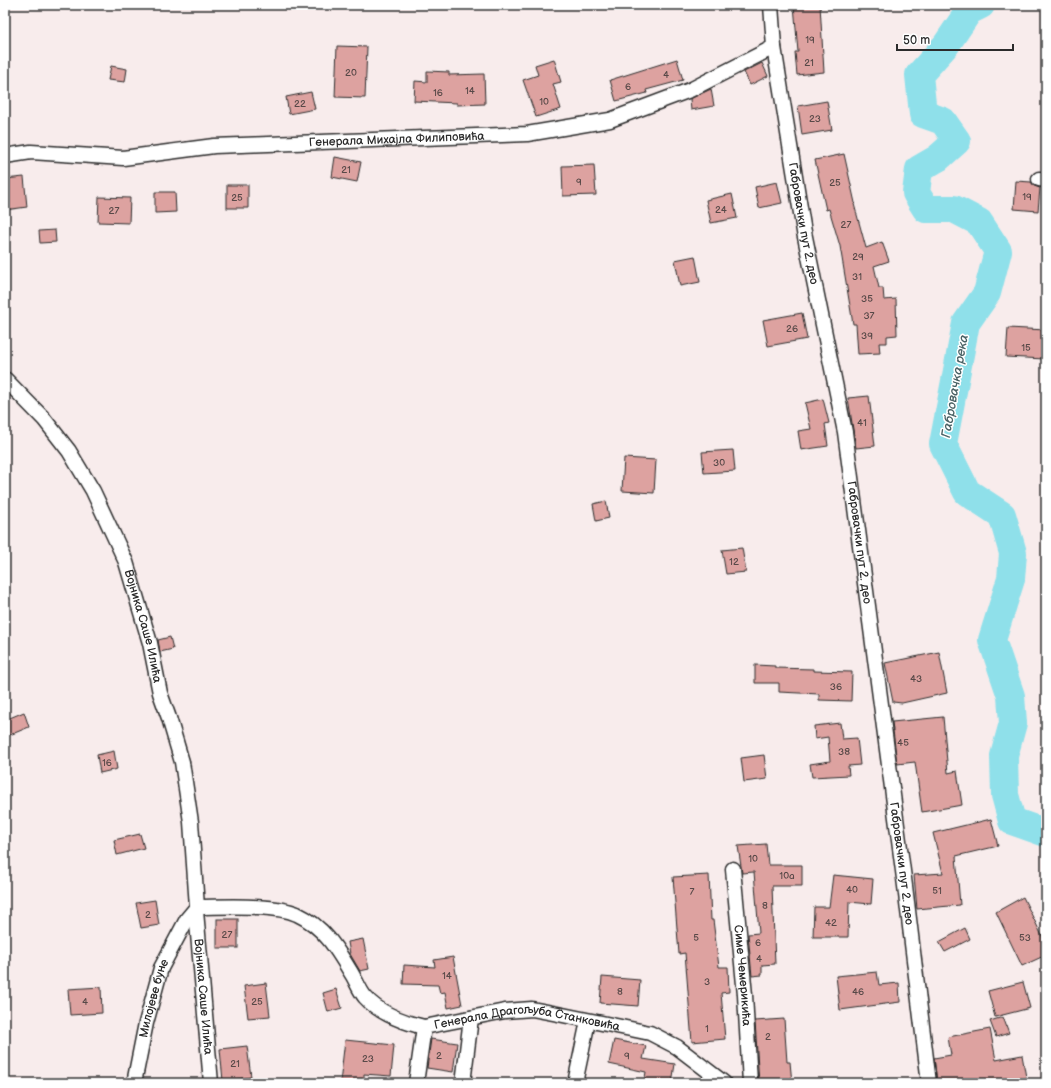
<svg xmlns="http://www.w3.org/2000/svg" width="1051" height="1088" font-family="'Balsamiq Sans',sans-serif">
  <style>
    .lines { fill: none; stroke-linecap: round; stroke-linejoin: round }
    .river { stroke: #8fe0ea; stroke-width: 28 }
    .building { fill: #dda2a0; stroke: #2b2b2b }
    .minor-casing { stroke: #2b2b2b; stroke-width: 17 }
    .minor { stroke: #fff; stroke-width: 14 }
    .labels { text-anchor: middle; stroke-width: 3; stroke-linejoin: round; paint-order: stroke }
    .number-label { font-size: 10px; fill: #584948 }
    .street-label { font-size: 12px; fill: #2b2b2b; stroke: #fff }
    .water-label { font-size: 13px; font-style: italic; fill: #496164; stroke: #fff }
  </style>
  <rect width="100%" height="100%" fill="#f8ecec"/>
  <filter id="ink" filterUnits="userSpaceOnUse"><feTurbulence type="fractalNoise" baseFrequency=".025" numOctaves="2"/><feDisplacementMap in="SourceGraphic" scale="8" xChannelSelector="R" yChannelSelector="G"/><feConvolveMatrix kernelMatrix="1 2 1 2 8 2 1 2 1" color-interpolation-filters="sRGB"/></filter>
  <g filter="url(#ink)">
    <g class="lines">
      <path class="river" d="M981,5l-12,6 -23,34 -27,30 4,39 20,7 14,20 -19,17 -19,11 -3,24 10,16h28l25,13 19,29 -11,42 -21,30 -23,121 24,48 35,23 11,38 -2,26 -19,61 19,56 2,27 -9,33 1,39 7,26 34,12"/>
    </g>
    <g class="building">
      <path d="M794,5h26l4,67 -27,3 -2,-23h3z"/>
      <path d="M337,46l30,1 -2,51 -30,-1z"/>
      <path d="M554,59l7,23 -8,2 8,25 -25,8 -13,-37 15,-5 -3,-10z"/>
      <path d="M677,59l6,21 -37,10 1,3 -31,8 -6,-21z"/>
      <path d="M762,63l6,13 -18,9 -6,-13z"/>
      <path d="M111,66l16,3 -2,13 -17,-2z"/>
      <path d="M427,71l22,1v3l35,-1 1,30 -28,1v-2l-43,-2 1,-20 12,1z"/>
      <path d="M711,89l3,17 -23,4 -1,-11z"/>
      <path d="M311,92l4,17 -26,5 -3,-17z"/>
      <path d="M827,101l5,29 -30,5 -4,-29z"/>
      <path d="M844,154l11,49 -1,1 12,44 16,-6 7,19 -15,5 5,22h4l1,12 12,-1 1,36 -10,1v7h-8l1,10 -22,1 -2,-30h-3l-13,-78 -11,-37 -3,1 -11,-50z"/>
      <path d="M335,157l26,5 -4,20 -25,-5z"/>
      <path d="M594,165l2,30 -33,1 -1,-30z"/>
      <path d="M24,177l3,30 -22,3v-31z"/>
      <path d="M1016,181l15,1 3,4 6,2 -2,23 -24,-2z"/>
      <path d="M777,182l5,21 -23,5 -4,-21z"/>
      <rect x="227" y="185" width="21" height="23"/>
      <path d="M155,192h20l1,20 -21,1z"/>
      <path d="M732,194l5,24 -26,5 -5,-23z"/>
      <path d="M99,197l31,1 -1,25 -31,-1z"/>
      <path d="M55,230l1,12 -16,1 -1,-12z"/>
      <path d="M695,256l5,26 -20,4 -5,-26z"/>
      <path d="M802,313l5,26 -39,7 -5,-26z"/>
      <path d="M1008,328l38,2 -1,29 -39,-2z"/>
      <path d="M869,396l6,50 -19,2 -8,-50z"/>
      <path d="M823,399l6,24 -4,1 3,22 -27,4 -3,-19 13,-2 -6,-26z"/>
      <path d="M733,450l2,21 -31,2 -2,-21z"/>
      <path d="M624,458l32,2 -2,33 -32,-2z"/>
      <path d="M606,501l3,17 -13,3 -3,-17z"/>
      <path d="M742,548l4,24 -20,2 -4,-24z"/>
      <path d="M170,637l3,12 -13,3 -2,-12z"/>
      <path d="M939,652l8,41 -45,10 -9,-1 -8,-39z"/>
      <path d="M755,665l20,1v2l38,1v2l39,1 -1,29 -32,-1v-6l-40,-2v-9h-24z"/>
      <path d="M24,712l5,15 -24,10v-17z"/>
      <path d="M943,717l5,56 9,-2 5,34 -40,7 -7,-50 -18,2 -5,-42z"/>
      <path d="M840,723l2,16 15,-1 3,27 -12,1 1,9 -37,2 -2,-13 20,-3 -2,-24 -13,2 -1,-13z"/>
      <path d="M114,751l3,18 -17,4 -3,-18z"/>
      <path d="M764,755l3,24 -23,3 -3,-24z"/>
      <path d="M991,819l7,27 -42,10 4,49 -43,4 -3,-34 29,-2 -10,-40z"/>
      <path d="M140,834l4,14 -27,7 -3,-15z"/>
      <path d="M766,844l2,21h34v21h-30l3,78 -13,1v10l-10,1 -4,-42 11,-1 -5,-61 -12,1 -4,-27z"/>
      <path d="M709,875l2,45h2l6,47h9l1,25 -8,1 4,46 -33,3 -7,-89 -6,1 -6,-77z"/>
      <path d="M833,875l40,4 -2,25 -22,-2 -1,35h-35l1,-30h15z"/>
      <path d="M1023,897l23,47v11l-24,11 -26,-54z"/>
      <path d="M155,900l4,25 -18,3 -5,-25z"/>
      <rect x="217" y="919" width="21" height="29"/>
      <path d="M965,928l5,11 -25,13 -6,-10z"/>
      <path d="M363,939l6,30 -9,2 -10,-17 -2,-12z"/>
      <path d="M453,957l9,48 -14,3 -3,-16 -5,1 -2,-8 -35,-1 1,-19 31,2 -1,-7z"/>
      <path d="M877,972l2,13 20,-2 1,19 -60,8 -4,-34z"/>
      <path d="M602,977l38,3 -2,26 -38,-3z"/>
      <path d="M1023,982l7,26 -35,9 -7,-26z"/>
      <path d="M266,983l4,33 -22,2 -4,-32z"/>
      <path d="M101,987l1,26 -32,2 -2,-26z"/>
      <path d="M336,989l6,19 -14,4 -5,-19z"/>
      <path d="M1003,1017l6,16 -13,4 -6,-16z"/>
      <path d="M784,1019l3,43h3l2,21h-33l-4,-62z"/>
      <path d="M990,1029l6,31 26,-5 5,28h-90l-3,-25 17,-3 -3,-18z"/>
      <path d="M431,1039l26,4 -4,29 -26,-4z"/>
      <path d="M345,1040l49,5 -3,31 -27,-2v9h-24z"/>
      <path d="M614,1040l32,6 -3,13 32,5 -3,19h-28l2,-11 -37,-8z"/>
      <path d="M247,1046l4,31 -28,4 -3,-32z"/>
    </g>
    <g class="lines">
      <defs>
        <g id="minor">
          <path id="s1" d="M771,5l3,42 30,185 41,200 60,454 24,197"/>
          <path id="s2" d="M5,156l26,-4 92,6 91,-12 313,-12 83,-14 80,-30 84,-43"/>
          <path d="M1039,179l7,1"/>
          <path id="s3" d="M5,379l39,40 25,32 24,40 33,71 24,81 10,50 9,25 13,44 9,60 6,85"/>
          <path id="s4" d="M733,869l12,126 5,88"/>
          <path id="s5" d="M197,907c27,0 77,-3 100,7 28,13 41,37 56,62 4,7 7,15 12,21 15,17 38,25 59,30l81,-16 27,-2 26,5 92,19 27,14 47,36"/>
          <path id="s6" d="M196,911l15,172"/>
          <path id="s7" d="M134,1083l12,-60 15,-55 26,-49 10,-12"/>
          <path d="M416,1083l8,-56"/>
          <path d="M463,1083l8,-65"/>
          <path d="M575,1083l13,-62"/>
        </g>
      </defs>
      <use href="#minor" class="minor-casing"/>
      <use href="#minor" class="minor"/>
    </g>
  </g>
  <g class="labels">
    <g class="number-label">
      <text x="810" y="43">19</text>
      <text x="809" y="66">21</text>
      <text x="351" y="76">20</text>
      <text x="666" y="78">4</text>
      <text x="628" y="90">6</text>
      <text x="470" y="94">14</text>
      <text x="438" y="96">16</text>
      <text x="544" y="105">10</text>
      <text x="300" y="107">22</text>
      <text x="815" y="122">23</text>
      <text x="346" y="173">21</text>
      <text x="579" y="185">9</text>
      <text x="835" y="186">25</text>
      <text x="1027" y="200">19</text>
      <text x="237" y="201">25</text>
      <text x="721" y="213">24</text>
      <text x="114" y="214">27</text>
      <text x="846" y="228">27</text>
      <text x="858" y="260">29</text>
      <text x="857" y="280">31</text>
      <text x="867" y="302">35</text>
      <text x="869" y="319">37</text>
      <text x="792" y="332">26</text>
      <text x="867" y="339">39</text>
      <text x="1026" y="351">15</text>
      <text x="862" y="426">41</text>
      <text x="719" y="466">30</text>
      <text x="734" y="565">12</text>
      <text x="916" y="682">43</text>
      <text x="836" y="690">36</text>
      <text x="903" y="746">45</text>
      <text x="844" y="755">38</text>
      <text x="107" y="766">16</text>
      <text x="753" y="862">10</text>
      <text x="787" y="879">10a</text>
      <text x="852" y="893">40</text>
      <text x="937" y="894">51</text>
      <text x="692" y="895">7</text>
      <text x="765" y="909">8</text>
      <text x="148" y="918">2</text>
      <text x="831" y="926">42</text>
      <text x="227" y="938">27</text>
      <text x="696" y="941">5</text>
      <text x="1025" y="941">53</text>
      <text x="758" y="946">6</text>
      <text x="759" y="962">4</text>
      <text x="447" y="979">14</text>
      <text x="707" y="985">3</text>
      <text x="620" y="995">8</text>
      <text x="858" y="995">46</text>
      <text x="85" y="1005">4</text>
      <text x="257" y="1005">25</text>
      <text x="707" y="1032">1</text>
      <text x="768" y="1040">2</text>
      <text x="439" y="1059">2</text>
      <text x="627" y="1059">9</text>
      <text x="368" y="1062">23</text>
      <text x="235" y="1067">21</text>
    </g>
    <g class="street-label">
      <text dy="4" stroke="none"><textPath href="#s2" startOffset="393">Генерала Михајла Филиповића</textPath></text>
      <text dy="4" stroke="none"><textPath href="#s1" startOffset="221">Габровачки пут 2. део</textPath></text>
      <text dy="4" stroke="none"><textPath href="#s1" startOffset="545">Габровачки пут 2. део</textPath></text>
      <text dy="4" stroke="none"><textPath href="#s3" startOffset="288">Војника Саше Илића</textPath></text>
      <text dy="4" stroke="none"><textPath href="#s1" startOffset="869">Габровачки пут 2. део</textPath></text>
      <text dy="4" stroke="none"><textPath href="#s4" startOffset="107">Симе Чемерикића</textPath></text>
      <text dy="4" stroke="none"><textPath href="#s6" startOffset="86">Војника Саше Илића</textPath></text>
      <text dy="4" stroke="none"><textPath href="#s7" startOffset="87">Милојеве буне</textPath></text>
      <text dy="4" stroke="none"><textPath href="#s5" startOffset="382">Генерала Драгољуба Станковића</textPath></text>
    </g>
    <g class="water-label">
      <text transform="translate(954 386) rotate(-80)" y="5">Габровачка река</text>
    </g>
  </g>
  <rect width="1051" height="1088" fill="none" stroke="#fff" stroke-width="20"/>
  <rect x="10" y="10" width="1031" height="1068" fill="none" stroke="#2b2b2b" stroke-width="1.5" filter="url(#ink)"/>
  <path d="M897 44v6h116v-6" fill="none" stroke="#2b2b2b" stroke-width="2"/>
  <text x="903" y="44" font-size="12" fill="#2b2b2b" stroke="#ffffff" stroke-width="3" paint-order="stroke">50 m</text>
</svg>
